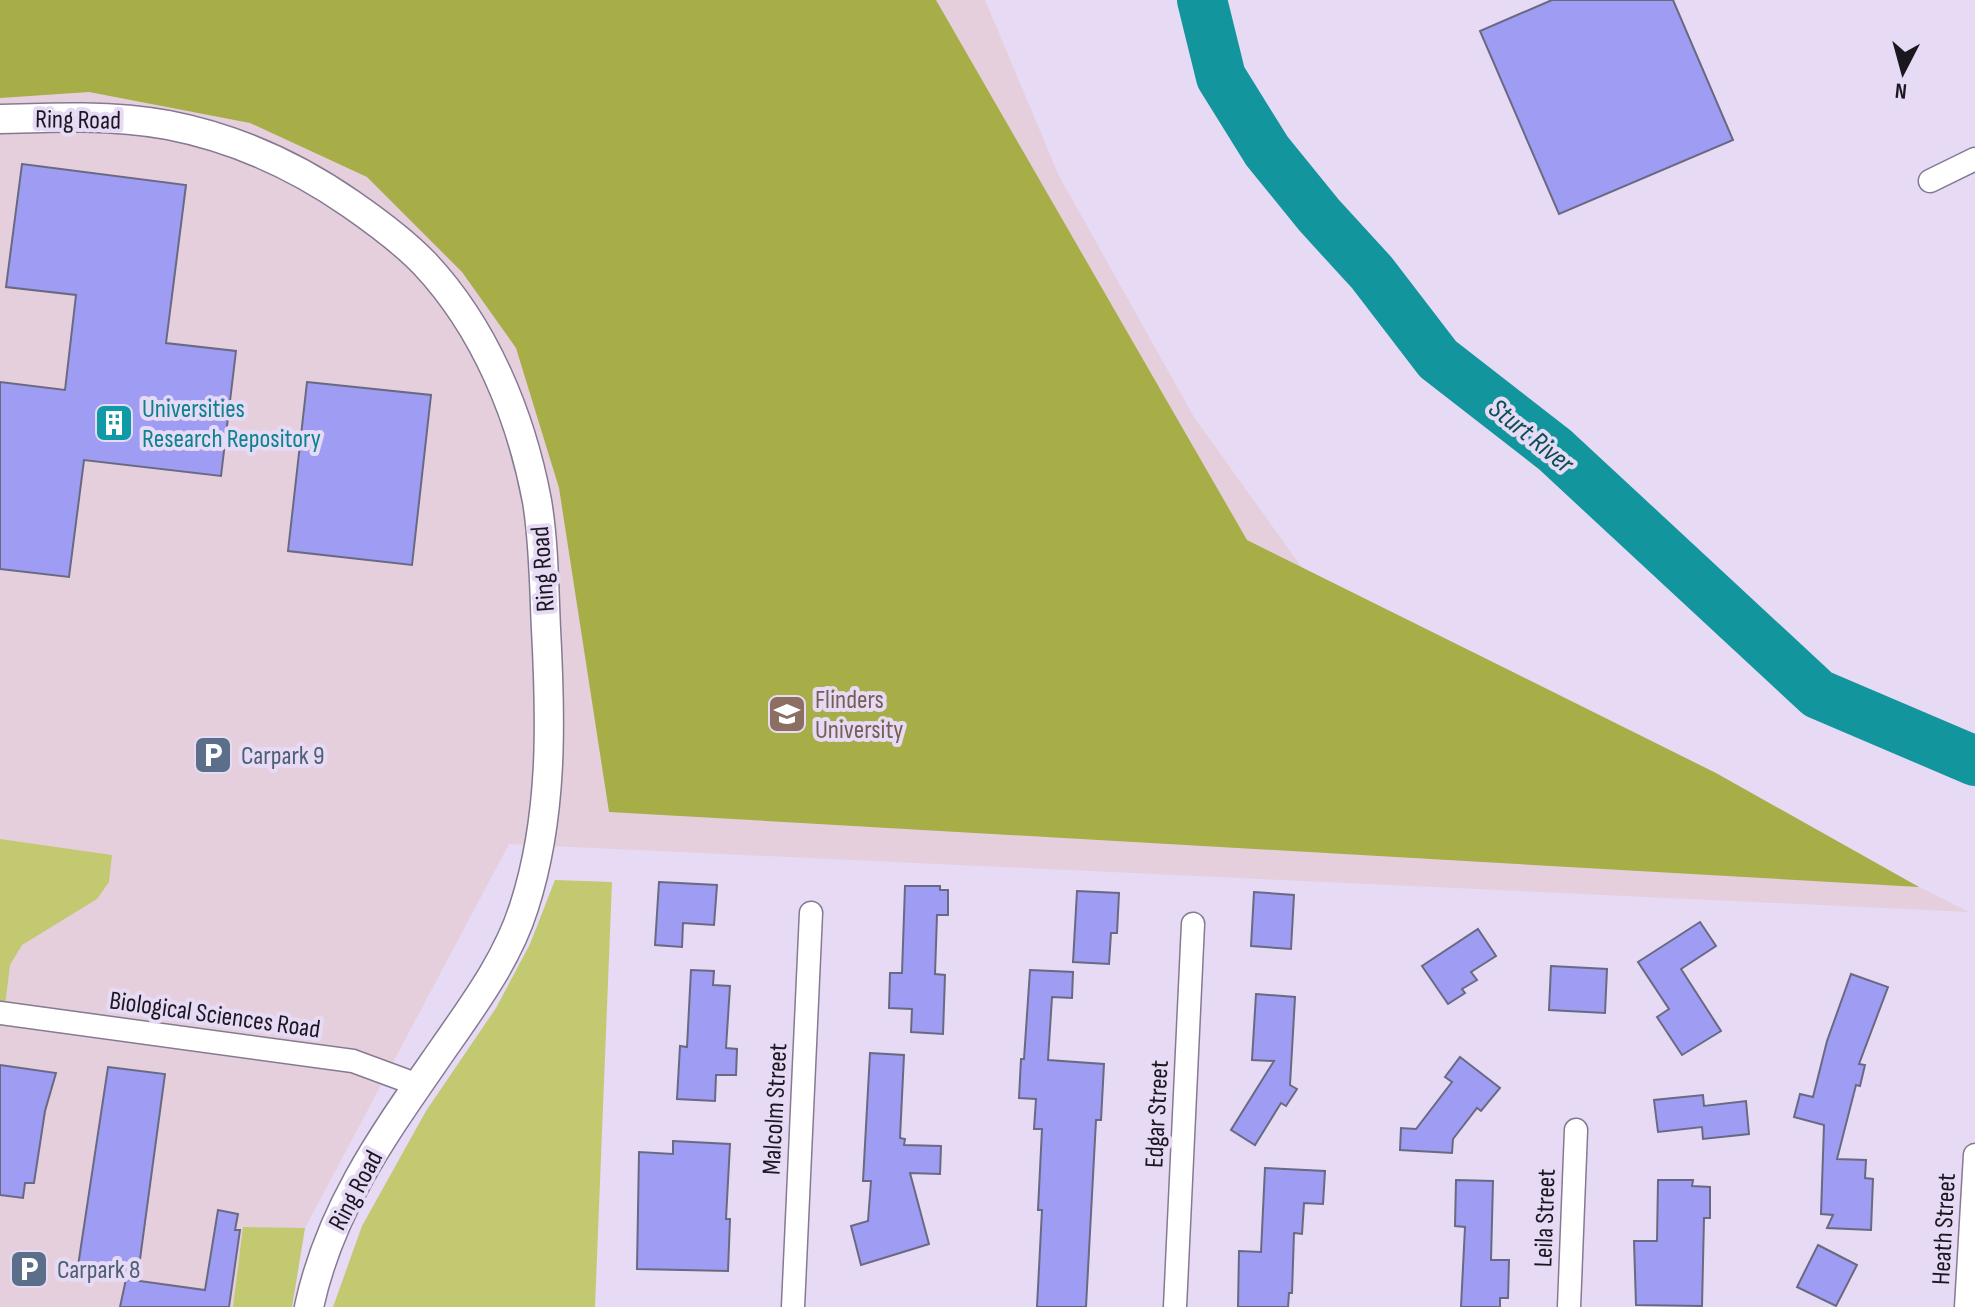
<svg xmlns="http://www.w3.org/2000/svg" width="1975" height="1307" font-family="'Sofia Sans Condensed',sans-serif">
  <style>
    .education { fill: #e5cfdc }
    .green { fill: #c2c970 }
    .forest { fill: #a7ae48 }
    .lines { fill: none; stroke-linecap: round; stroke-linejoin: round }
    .river { stroke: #13959e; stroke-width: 50 }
    .building { fill: #9f9cf4; stroke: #696a82; stroke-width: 2 }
    .minor-casing { stroke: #857a92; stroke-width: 25 }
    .tertiary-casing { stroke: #857a92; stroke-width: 31 }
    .minor { stroke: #fff; stroke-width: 22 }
    .tertiary { stroke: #fff; stroke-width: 28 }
    .labels { text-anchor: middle; stroke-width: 8; stroke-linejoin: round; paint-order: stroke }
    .street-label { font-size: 26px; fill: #1b1720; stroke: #e6daf5 }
    .culture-label { font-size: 26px; fill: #0d838f; stroke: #e6daf5; text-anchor: start }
    .education-label { font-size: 26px; fill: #785e54; stroke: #e6daf5; text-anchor: start }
    .service-label { font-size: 26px; fill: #4e5e75; stroke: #e6daf5; text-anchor: start }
    .water-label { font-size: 28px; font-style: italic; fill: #0b4f54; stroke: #e6daf5 }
  </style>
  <rect width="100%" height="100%" fill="#e6daf5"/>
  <path class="education" d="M0,0h985l74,176 135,241 119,166 656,329 -1460,-68 -204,384 -13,79h-292z"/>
  <g class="green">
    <path d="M0,839l112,16 -3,27 -12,17 -75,46 -12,20 -6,49 -4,-1z"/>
    <path d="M555,880l57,2 -17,425h-262l29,-81 64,-115 70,-103 34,-64z"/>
    <path d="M243,1227l62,1 -13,79h-59z"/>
  </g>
  <path class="forest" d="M0,0h936l311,540 469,233 203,114 -1310,-75 -50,-324 -43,-140 -54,-76 -95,-95 -117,-54 -161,-31 -89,6z"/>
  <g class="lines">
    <path class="river" d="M1202,0l19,77 46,74 52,64 53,58 66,86 117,91 263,244 157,67"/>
  </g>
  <g class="building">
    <path d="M1552,0h121l60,140 -174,74 -79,-183z"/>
    <path d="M22,164l164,21 -20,158 70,8 -15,125 -137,-16 -15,117 -69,-8v-187l65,8 11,-95 -70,-8z"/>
    <path d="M307,382l124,13 -19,170 -124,-14z"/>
    <path d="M659,882l58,3 -3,40 -31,-2 -1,24 -27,-2z"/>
    <path d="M905,886h35v4h8v25h-11l-2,59 10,1 -2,59 -32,-2 1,-23 -23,-1 1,-35h12z"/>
    <path d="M1077,891l42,2 -2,40h-6l-2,31 -36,-2z"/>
    <path d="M1254,892l40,3 -3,54 -40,-3z"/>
    <path d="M1700,922l16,24 -35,23 40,62 -39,24 -25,-38 12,-8 -31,-47z"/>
    <path d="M1478,929l18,27 -25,16 6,8 -15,9 3,4 -17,11 -26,-38z"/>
    <path d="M1551,966l56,3 -2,44 -56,-3z"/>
    <path d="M691,970l23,1 -1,14 17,1 -4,62 11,1 -1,26h-20l-1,26 -38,-2 3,-53 7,1z"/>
    <path d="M1030,970l43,2 -1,26 -20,-1 -4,63 56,4 -3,56h-5l-10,187h-49l5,-97h-4l4,-81h-8l2,-30 -17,-1 2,-39h3z"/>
    <path d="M1851,974l37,13 -29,77 6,1 -5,21 -4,-1 -19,74 29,1 -1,18 8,1 -2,51 -44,-2 6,-13 -12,-1 3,-89 -30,-8 6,-23 13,3 14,-56z"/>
    <path d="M1256,994l39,3 -5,88 7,4 -11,17 -5,-3 -26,42 -24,-15 43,-69 -22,-1z"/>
    <path d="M870,1053l34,2 -4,83 5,1 -1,6 37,1 -1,28 -30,-1 19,71 -68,21 -10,-39 17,-5 3,-40h-8z"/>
    <path d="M1460,1057l40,31 -19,23 -4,-3 -24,31 -1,14 -52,-3 1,-22 15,1 36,-47 -7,-5z"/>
    <path d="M0,1065l56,8 -11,38 -11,72h-9l-2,15 -23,-3z"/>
    <path d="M108,1067l57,7 -27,200 -60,-8z"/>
    <path d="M1703,1095l1,11 42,-5 3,33 -46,5 -1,-12 -44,5 -4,-32z"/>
    <path d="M673,1141l57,3 -4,75h4l-2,52 -91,-2 2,-117 34,2z"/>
    <path d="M1265,1168l60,3 -2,33 -19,-1 -2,31 -8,-1 -2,60h-3l-1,14h-50l1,-56 22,1z"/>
    <path d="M1456,1180l37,1 -2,79h18l-1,38h-8v9h-39l4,-80 -10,-1z"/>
    <path d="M1658,1180h35l-1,6 18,1v31h-6l-2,88 -66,-1 -2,-64h23z"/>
    <path d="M218,1210l20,4 -3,16h5l-11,77h-109l6,-28 79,11z"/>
    <path d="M1818,1245l39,20 -21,41 -39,-19z"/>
  </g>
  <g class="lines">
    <defs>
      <g id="minor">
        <path d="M1930,181l45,-22"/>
        <path d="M0,1013l353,48 65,24"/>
        <path d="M793,1307l18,-394"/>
        <path d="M1175,1307l18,-383"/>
        <path d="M1569,1307l7,-177"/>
        <path d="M1966,1307l9,-152"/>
      </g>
      <path id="tertiary" d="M0,119c56,-2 113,-4 168,6 67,13 127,40 183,79 26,18 52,37 74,60 60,64 96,152 112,237 7,42 7,86 9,128 5,93 7,188 -22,278 -16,51 -49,96 -79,139 -58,84 -114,159 -136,261"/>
    </defs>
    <use href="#minor" class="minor-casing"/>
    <use href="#tertiary" class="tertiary-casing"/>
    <use href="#minor" class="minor"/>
    <use href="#tertiary" class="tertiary"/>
  </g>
  <defs>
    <symbol id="building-square" viewBox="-11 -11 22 22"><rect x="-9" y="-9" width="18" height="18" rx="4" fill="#0f9aa8" stroke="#e6daf5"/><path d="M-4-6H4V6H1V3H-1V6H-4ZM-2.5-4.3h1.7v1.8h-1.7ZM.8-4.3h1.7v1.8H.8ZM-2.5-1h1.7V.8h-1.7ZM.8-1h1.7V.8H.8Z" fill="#fff"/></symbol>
    <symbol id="university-square" viewBox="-11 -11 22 22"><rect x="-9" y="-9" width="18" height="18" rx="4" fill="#8d6e63" stroke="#e6daf5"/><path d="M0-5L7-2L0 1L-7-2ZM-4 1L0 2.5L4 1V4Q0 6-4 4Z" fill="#fff"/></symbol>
    <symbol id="parking-square" viewBox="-11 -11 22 22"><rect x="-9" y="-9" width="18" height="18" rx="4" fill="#5c6f8a" stroke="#e6daf5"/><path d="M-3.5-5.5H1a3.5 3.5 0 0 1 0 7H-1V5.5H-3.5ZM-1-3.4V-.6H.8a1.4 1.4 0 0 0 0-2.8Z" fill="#fff"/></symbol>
  </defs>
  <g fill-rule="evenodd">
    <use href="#building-square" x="92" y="401" width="44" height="44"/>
    <use href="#university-square" x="765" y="692" width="44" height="44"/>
    <use href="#parking-square" x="191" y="733" width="44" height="44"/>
    <use href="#parking-square" x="7" y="1247" width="44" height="44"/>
  </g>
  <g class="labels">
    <g class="street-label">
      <text transform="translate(78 119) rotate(1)" y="9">Ring Road</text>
      <text transform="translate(542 569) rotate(-94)" y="9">Ring Road</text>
      <text transform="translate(215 1014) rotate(8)" y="9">Biological Sciences Road</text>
      <text transform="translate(774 1109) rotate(-87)" y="9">Malcolm Street</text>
      <text transform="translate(1156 1114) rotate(-87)" y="9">Edgar Street</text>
      <text transform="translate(355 1190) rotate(-62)" y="9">Ring Road</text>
      <text transform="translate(1544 1218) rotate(-88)" y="9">Leila Street</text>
      <text transform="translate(1943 1229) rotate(-87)" y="9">Heath Street</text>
    </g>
    <g class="culture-label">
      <text x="142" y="417">Universities<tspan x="142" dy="30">Research Repository</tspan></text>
    </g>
    <g class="education-label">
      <text x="815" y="708">Flinders<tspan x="815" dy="30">University</tspan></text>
    </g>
    <g class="service-label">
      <text x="241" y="764">Carpark 9</text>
      <text x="57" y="1278">Carpark 8</text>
    </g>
    <g class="water-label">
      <text transform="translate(1532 435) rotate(39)" y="10">Sturt River</text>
    </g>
  </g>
  <g transform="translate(1903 72) rotate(186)" stroke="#e6daf5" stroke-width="6" paint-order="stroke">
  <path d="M0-6L14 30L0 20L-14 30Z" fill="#1b1720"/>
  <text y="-12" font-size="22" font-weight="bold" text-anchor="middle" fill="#1b1720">N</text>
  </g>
</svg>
